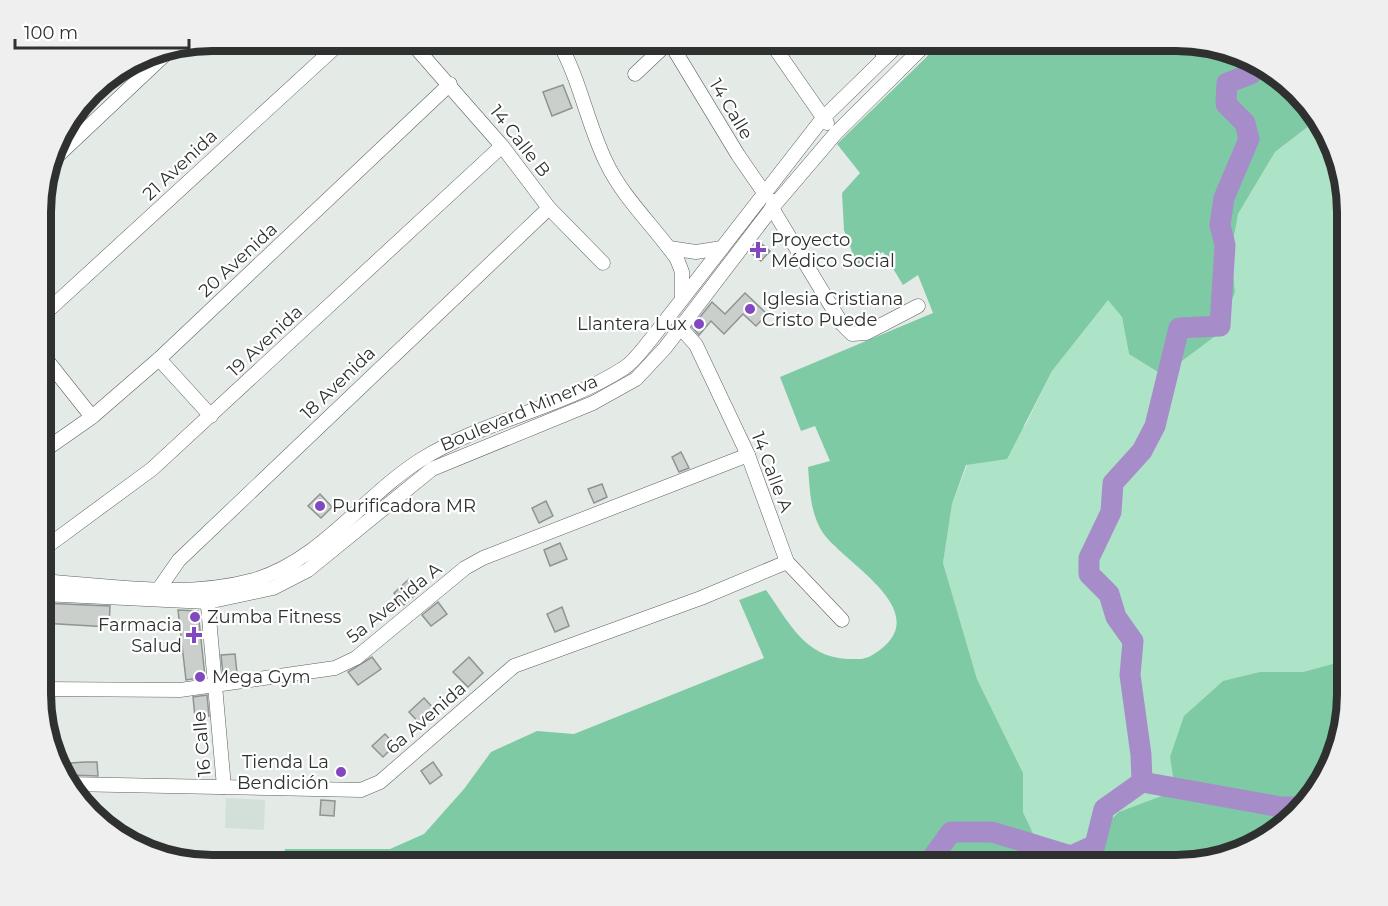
<svg xmlns="http://www.w3.org/2000/svg" width="1388" height="906" font-family="Montserrat,sans-serif">
  <style>
    .built { fill: #d3e0d9 }
    .green { fill: #ade3c7 }
    .forest { fill: #7ecaa5 }
    .lines { fill: none; stroke-linecap: round; stroke-linejoin: round }
    .river { stroke: #a68dca; stroke-width: 21 }
    .building { fill: #cacfcc; stroke: #8e9491; stroke-width: 1.5 }
    .minor-casing { stroke: #5d6260; stroke-width: 15 }
    .minor { stroke: #fff; stroke-width: 14 }
    .poi-dot { fill: #8248bf; stroke: #fff; stroke-width: 2 }
    .labels { text-anchor: middle; stroke-width: 4.5; stroke-linejoin: round; paint-order: stroke }
    .street-label { font-size: 18px; fill: #2f3130; stroke: #fff }
    .poi-label { font-size: 18px; fill: #2f3130; stroke: #fff; text-anchor: start }
    .rim { fill: none; stroke: #2f3130; stroke-width: 8 }
  </style>
  <rect width="100%" height="100%" fill="#e4eae6"/>
  <path class="built" d="M226,798l39,2 -1,30 -39,-2z"/>
  <path class="green" d="M1318,119l7,7 22,75v459l-44,12h-43l-90,85 5,34 -76,42 -21,19 -36,1 -19,-41v-39l-46,-94 -34,-116 9,-59 15,-39 58,-39 27,-55 56,-72 14,18 7,37 106,-62 -4,-39 7,-39 37,-62z"/>
  <path class="forest" d="M943,41h234l95,29 46,49 -43,33 -37,62 -7,39 4,39 -17,42 -55,41 -34,-21 -7,-37 -14,-17 -56,71 -45,88 -41,6 -14,39 -9,59 34,116 46,94v39l19,41 36,-1 41,-40 56,-21 -5,-34 14,-41 39,-35 37,-9h43l44,-12v45l-29,85 -56,53 -75,22h-904l2,-16h105l34,-15 40,-45 27,-37 46,-21 37,3 190,-76 -25,-58 27,-10c23,32 38,67 82,69 11,0 17,1 26,-5 65,-41 -28,-89 -51,-121 -13,-20 -13,-43 -15,-66l22,-6 -15,-35 -14,5 -21,-54 153,-64 -15,-38 -15,10 -20,-33 -26,13 -13,-35 -2,-37 18,-20 -23,-29z"/>
  <g class="lines">
    <g class="river">
      <path d="M1142,782l139,25h19"/>
      <path d="M927,865l24,-33h41l79,24 24,-11 9,-36 38,-27 -1,-27 -11,-80 3,-34 -17,-24 -7,-23 -20,-20v-16l22,-46 2,-29 29,-32 13,-25 24,-98 41,-2 5,-81 -5,-20 4,-27 25,-59 -4,-16 -19,-19 1,-21 24,-9"/>
    </g>
  </g>
  <g class="building">
    <path d="M575,40h35l-29,14z"/>
    <path d="M563,85l9,23 -20,8 -9,-24z"/>
    <path d="M758,241l12,10 -9,10 -11,-9z"/>
    <path d="M745,293l22,21 -11,12 -13,-12 -19,20 -13,-13 -12,14 -7,-8 20,-25 13,12z"/>
    <path d="M681,452l8,16 -10,4 -7,-15z"/>
    <path d="M602,484l5,13 -13,6 -6,-14z"/>
    <path d="M320,494l12,13 -11,11 -13,-12z"/>
    <path d="M546,501l7,15 -14,7 -7,-15z"/>
    <path d="M560,543l7,16 -17,7 -6,-16z"/>
    <path d="M409,579l10,12 -15,14 -10,-12z"/>
    <path d="M438,602l9,12 -16,12 -9,-11z"/>
    <path d="M42,603l68,3 -1,21 -67,-4z"/>
    <path d="M562,607l7,19 -14,6 -8,-18z"/>
    <path d="M178,610l20,1 7,66 -19,3z"/>
    <path d="M235,654l2,19 -14,2 -2,-20z"/>
    <path d="M372,657l9,12 -23,16 -10,-13z"/>
    <path d="M469,657l14,16 -15,14 -15,-15z"/>
    <path d="M207,695l2,21 -14,1 -2,-20z"/>
    <path d="M424,698l12,13 -15,14 -12,-13z"/>
    <path d="M385,734l10,11 -12,12 -11,-11z"/>
    <path d="M85,762h12l1,14 -27,-1v-12z"/>
    <path d="M433,762l9,13 -12,9 -9,-13z"/>
    <path d="M321,800l14,1 -1,15 -14,-1z"/>
  </g>
  <g class="lines">
    <defs>
      <g id="minor">
        <path d="M410,41l92,105 47,62 54,55"/>
        <path d="M558,41c22,38 29,82 48,121 17,36 48,64 71,97l5,13v27"/>
        <path d="M669,41l69,114 27,39"/>
        <path d="M770,41l57,82"/>
        <path d="M873,41l12,15"/>
        <path d="M635,74l35,-33"/>
        <path d="M51,162l121,-114"/>
        <path d="M774,201l-2,7 70,116 10,10 14,-1 52,-27"/>
        <path d="M669,248l27,4 26,-4"/>
        <path d="M42,316l300,-275"/>
        <path d="M680,327l16,18 52,110 39,107 55,58"/>
        <path d="M42,354l50,63"/>
        <path d="M159,359l52,57"/>
        <path d="M42,452l50,-35 67,-58 291,-275"/>
        <path d="M42,550l110,-81 350,-323"/>
        <path d="M42,581c70,5 143,18 212,-1 68,-20 110,-85 168,-121 63,-39 140,-51 202,-91 11,-7 20,-21 28,-30l171,-220 79,-77"/>
        <path d="M158,590l21,-30 370,-352"/>
        <path d="M42,594l166,8 65,-14 35,-18 124,-101 161,-66 43,-24 29,-31 107,-140 64,-75 93,-92"/>
        <path d="M207,595l17,192"/>
        <path d="M42,689l138,1 155,-22 21,-10 109,-90 18,-10 265,-103"/>
        <path d="M67,784l294,6 19,-8 134,-116 187,-68 86,-36"/>
      </g>
    </defs>
    <use href="#minor" class="minor-casing"/>
    <use href="#minor" class="minor"/>
  </g>
  <g class="poi-dot">
    <path d="M755 241h6v6h6v6h-6v6h-6v-6h-6v-6h6z"/>
    <circle cx="750" cy="309" r="6"/>
    <circle cx="699" cy="324" r="6"/>
    <circle cx="320" cy="506" r="6"/>
    <circle cx="195" cy="617" r="6"/>
    <path d="M191 626h6v6h6v6h-6v6h-6v-6h-6v-6h6z"/>
    <circle cx="200" cy="677" r="6"/>
    <circle cx="341" cy="772" r="6"/>
  </g>
  <g class="labels">
    <g class="street-label">
      <text transform="translate(731 109) rotate(59)" y="6">14 Calle</text>
      <text transform="translate(520 141) rotate(52)" y="6">14 Calle B</text>
      <text transform="translate(180 165) rotate(-43)" y="6">21 Avenida</text>
      <text transform="translate(238 260) rotate(-43)" y="6">20 Avenida</text>
      <text transform="translate(265 341) rotate(-43)" y="6">19 Avenida</text>
      <text transform="translate(338 383) rotate(-44)" y="6">18 Avenida</text>
      <text transform="translate(519 413) rotate(-23)" y="6">Boulevard Minerva</text>
      <text transform="translate(772 472) rotate(69)" y="6">14 Calle A</text>
      <text transform="translate(394 603) rotate(-39)" y="6">5a Avenida A</text>
      <text transform="translate(426 718) rotate(-41)" y="6">6a Avenida</text>
      <text transform="translate(202 744) rotate(-95)" y="6">16 Calle</text>
    </g>
    <g class="poi-label">
      <text x="771" y="246">Proyecto<tspan x="771" dy="21">Médico Social</tspan></text>
      <text x="762" y="305">Iglesia Cristiana<tspan x="762" dy="21">Cristo Puede</tspan></text>
      <text x="687" y="330" text-anchor="end">Llantera Lux</text>
      <text x="332" y="512">Purificadora MR</text>
      <text x="207" y="623">Zumba Fitness</text>
      <text x="182" y="631" text-anchor="end">Farmacia<tspan x="182" dy="21">Salud</tspan></text>
      <text x="212" y="683">Mega Gym</text>
      <text x="329" y="768" text-anchor="end">Tienda La<tspan x="329" dy="21">Bendición</tspan></text>
    </g>
  </g>
  <path d="M0 0H1388V906H0ZM212 51H1176A161 161 0 0 1 1337 212V694A161 161 0 0 1 1176 855H212A161 161 0 0 1 51 694V212A161 161 0 0 1 212 51Z" fill="#eeefee" fill-rule="evenodd"/>
  <path class="rim" d="M212 51H1176A161 161 0 0 1 1337 212V694A161 161 0 0 1 1176 855H212A161 161 0 0 1 51 694V212A161 161 0 0 1 212 51Z"/>
  <path d="M15 39v9h174v-9" fill="none" stroke="#2f3130" stroke-width="3"/>
  <text x="24" y="39" font-size="18" fill="#2f3130" stroke="#ffffff" stroke-width="4.5" paint-order="stroke">100 m</text>
</svg>
